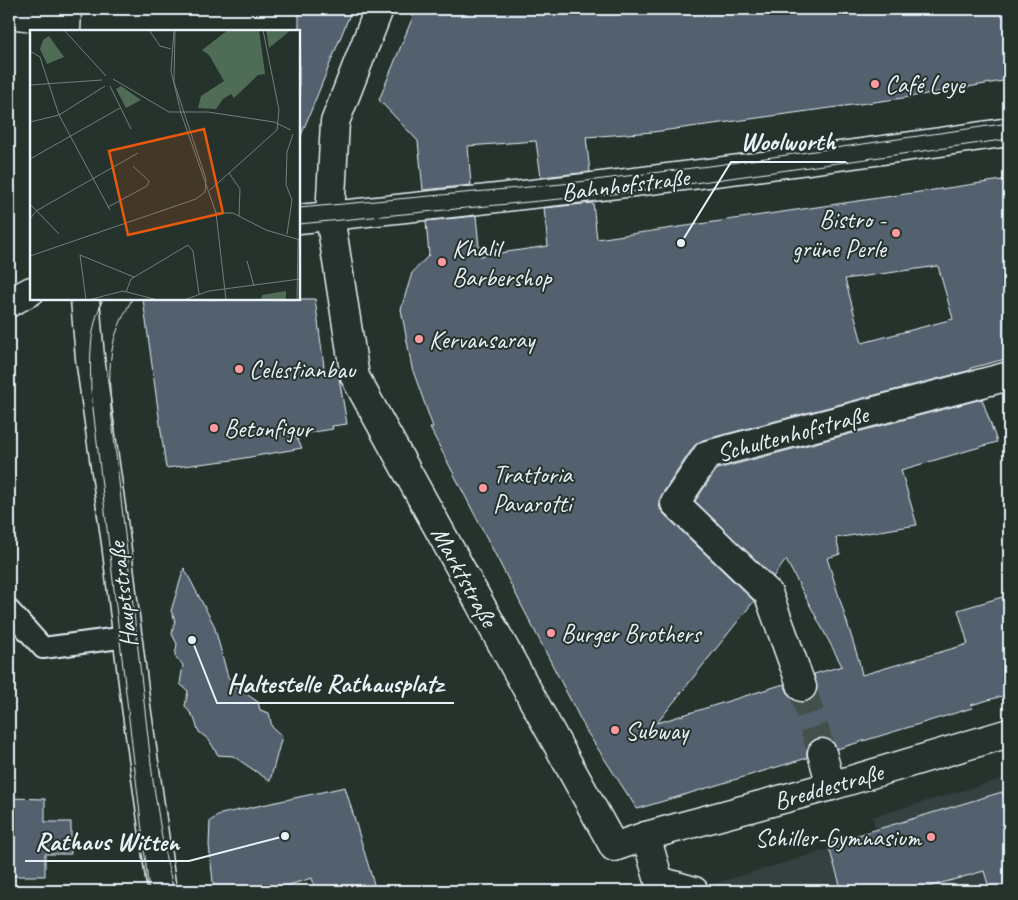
<svg xmlns="http://www.w3.org/2000/svg" width="1018" height="900" font-family="Caveat,sans-serif">
  <style>
    .built { fill: #344140 }
    .building { fill: #53616e; stroke: #e8f1f8; fill-rule: evenodd }
    .lines { fill: none; stroke-linecap: round; stroke-linejoin: round }
    .street-tunnel { stroke: #43504b; stroke-width: 28; stroke-dasharray: 28 14; stroke-linecap: butt }
    .lane-casing { stroke: #e8f1f8; stroke-width: 24 }
    .street-casing { stroke: #e8f1f8; stroke-width: 31 }
    .secondary-casing { stroke: #e8f1f8; stroke-width: 31 }
    .lane { stroke: #26332d; stroke-width: 20 }
    .street { stroke: #26332d; stroke-width: 28 }
    .secondary { stroke: #26332d; stroke-width: 28 }
    .tram { stroke: #e8f1f8; stroke-width: 1 }
    .poi-dot { fill: #ff9aa2; stroke: #26332d; stroke-width: 2 }
    .labels { text-anchor: middle; stroke-width: 4; stroke-linejoin: round; paint-order: stroke }
    .poi-label { font-size: 25px; fill: #e8f1f8; stroke: #26332d; text-anchor: start }
    .street-label { font-size: 25px; fill: #e8f1f8; stroke: #26332d }
    .inset-road { fill: none; stroke: #747f7e; stroke-width: 1 }
    .view { fill: #e8590c; fill-opacity: 0.15; stroke: #e8590c; stroke-width: 2.5 }
    .inset-edge { fill: none; stroke: #e8f1f8; stroke-width: 2.5 }
    .leader { fill: none; stroke: #e8f1f8; stroke-width: 2 }
    .callout-dot { fill: #e8f1f8; stroke: #26332d; stroke-width: 2 }
    .callout-label { font-size: 26px; text-anchor: middle; font-weight: bold; fill: #e8f1f8; stroke: #26332d; stroke-width: 4; stroke-linejoin: round; paint-order: stroke }
  </style>
  <rect width="100%" height="100%" fill="#26332d"/>
  <filter id="ink" filterUnits="userSpaceOnUse"><feTurbulence type="fractalNoise" baseFrequency=".02" numOctaves="2"/><feDisplacementMap in="SourceGraphic" scale="10" xChannelSelector="R" yChannelSelector="G"/><feConvolveMatrix kernelMatrix="1 2 1 2 8 2 1 2 1" color-interpolation-filters="sRGB"/></filter>
  <g filter="url(#ink)">
    <path class="built" d="M1009,777v114h-301l5,-7 117,-35 -2,-5 48,-14 -4,-13z"/>
    <g class="building">
      <path d="M299,9h53l-52,129 -1,-1z"/>
      <path d="M416,9h593v71l-106,18 -182,25 -68,9 -67,5 4,35 -49,5 -5,-36 -68,5 3,39 -48,5 -5,-49 -39,-41z"/>
      <path d="M1009,179v179l-38,10v2l-268,70 -9,6 -32,48 -3,7 1,8 4,5 90,87 -97,122 127,-39 4,9 4,6 7,3h8l7,-5 3,-7 -3,-16 28,-8 -56,-106 -13,17 -78,-76 22,-32 265,-70 15,43 -96,28 16,55 -81,13 4,16 -13,4 32,103 3,14 106,-31 -10,-34 51,-15v99l-38,11 1,3 -135,41 -4,-7 -7,-4h-9l-6,4 -4,7v9l-170,51 -50,-77 -157,-304 3,-1 -21,-59 -11,-59 11,-36 17,-18 -3,-34 50,-5 4,40 68,-10 -4,-38 49,-5 4,36zM938,266l15,53 -91,24 -17,-64z"/>
      <path d="M143,299h172l10,75 13,-2 9,52 -15,2 1,3 -38,6 7,13 -69,12 -67,8z"/>
      <path d="M184,568l30,57 14,52 10,11 20,14 2,8 9,3 3,14 10,9 -12,45 -37,-25 -15,-1 -9,-15 -10,-8 -5,-14 -9,-12 3,-15 -8,-7 3,-19 -8,-9 2,-12 -5,-10 3,-14 -4,-9z"/>
      <path d="M345,787l31,104h-60l-4,-13 -43,13h-55l-5,-46 1,-24 11,-7z"/>
      <path d="M1002,792l1,3 6,-2v98h-19l-6,-20 -70,20h-72l-14,-47z"/>
      <path d="M9,798l36,1v23h26v32h-26v22h-36z"/>
    </g>
    <g class="lines">
      <path class="street-tunnel" d="M802,687l20,66"/>
      <defs>
        <path id="lane" d="M9,610l34,38 84,-11"/>
        <g id="street">
          <path d="M379,9l-44,113 -5,94 25,161 259,470 32,-11 13,45v10"/>
          <path d="M9,14l57,8"/>
          <path d="M299,219c237,-24 474,-52 710,-87"/>
          <path d="M9,303l22,-12"/>
          <path d="M802,687l-34,-94 -93,-90 32,-48 302,-79"/>
          <path d="M822,753l9,33"/>
          <path d="M646,836l185,-50 178,-53"/>
          <path d="M659,881l35,10"/>
        </g>
        <g id="secondary">
          <path d="M66,31l1,-22"/>
          <path d="M85,299l5,59 26,185 19,156 27,192"/>
        </g>
      </defs>
      <use href="#lane" class="lane-casing"/>
      <use href="#street" class="street-casing"/>
      <use href="#secondary" class="secondary-casing"/>
      <use href="#lane" class="lane"/>
      <use href="#street" class="street"/>
      <use href="#secondary" class="secondary"/>
      <g class="tram">
        <path d="M299,208l263,-24 155,-19 292,-42"/>
        <path d="M299,224l324,-31 386,-54"/>
        <path d="M103,299c-14,31 -13,58 -12,92l58,500"/>
        <path d="M132,299c-7,14 -16,30 -19,46 -5,22 -3,44 -2,66l42,370 11,69 10,41"/>
      </g>
    </g>
  </g>
  <g class="poi-dot">
    <circle cx="875" cy="84" r="5"/>
    <circle cx="896" cy="233" r="5"/>
    <circle cx="442" cy="262" r="5"/>
    <circle cx="419" cy="339" r="5"/>
    <circle cx="239" cy="369" r="5"/>
    <circle cx="214" cy="428" r="5"/>
    <circle cx="483" cy="488" r="5"/>
    <circle cx="551" cy="633" r="5"/>
    <circle cx="615" cy="730" r="5"/>
    <circle cx="931" cy="837" r="5"/>
  </g>
  <g class="labels">
    <g class="poi-label">
      <text x="885" y="93">Café Leye</text>
      <text x="886" y="228" text-anchor="end">Bistro -<tspan x="886" dy="29">grüne Perle</tspan></text>
      <text x="452" y="257">Khalil<tspan x="452" dy="29">Barbershop</tspan></text>
      <text x="429" y="348">Kervansaray</text>
      <text x="249" y="378">Celestianbau</text>
      <text x="224" y="437">Betonfigur</text>
      <text x="493" y="483">Trattoria<tspan x="493" dy="29">Pavarotti</tspan></text>
      <text x="561" y="642">Burger Brothers</text>
      <text x="625" y="739">Subway</text>
      <text x="921" y="846" text-anchor="end">Schiller-Gymnasium</text>
    </g>
    <g class="street-label">
      <text transform="translate(625 184) rotate(-7)" y="9">Bahnhofstraße</text>
      <text transform="translate(792 433) rotate(-15)" y="9">Schultenhofstraße</text>
      <text transform="translate(465 576) rotate(61)" y="9">Marktstraße</text>
      <text transform="translate(122 595) rotate(-97)" y="9">Hauptstraße</text>
      <text transform="translate(828 786) rotate(-16)" y="9">Breddestraße</text>
    </g>
  </g>
  <g transform="translate(30 30)">
    <rect width="270" height="270" fill="#26332d"/>
    <path d="M198,0h31l6,44 -7,1 -24,23 -3,-4 -8,5 -7,10 -18,-1 3,-12 23,-15 -15,-26 -7,-5zM236,0h25l-22,18zM19,6l15,21 -17,7 -7,-15 3,-9zM91,56l20,14 -15,8 -10,-19zM256,261v9h-25l1,-5z" fill="#4f6d56"/>
    <path class="inset-road" d="M34,0l42,46M119,0l11,16 11,3M144,0l-3,41 10,42 35,100 10,87M0,21l10,6 19,58 51,95M83,49l56,33h39l66,10 17,8M0,55l72,-5M80,56l21,43M0,92l29,-7 46,-29M0,129l90,-51M199,143l11,16 -1,27M180,160l67,-60 2,-20 -16,-80M0,174l29,30M78,177l39,-21 2,-5 -16,-15M186,183h17l33,17 34,10M0,189l6,-8 102,-58M257,204l5,-34 -6,-15 1,-33 6,-18M50,225l54,22M50,225l6,45M0,226l166,-57 9,-7 1,-13 -32,-97 1,-52M217,231l7,25M96,262l5,-13 57,-34 5,6 6,43M58,270l35,-9 35,9M154,270l25,-9 91,-12M267,270l1,-61"/>
    <path class="view" d="M174,99l19,84 -95,22 -19,-84z"/>
    <rect width="270" height="270" class="inset-edge"/>
  </g>
  <path class="leader" d="M681 243L731 162H846M192 640L217 703H454M285 836L189 861H25"/>
  <g class="callout-dot">
    <circle cx="681" cy="243" r="5"/>
    <circle cx="192" cy="640" r="5"/>
    <circle cx="285" cy="836" r="5"/>
  </g>
  <g class="callout-label">
    <text x="788" y="150">Woolworth</text>
    <text x="335" y="692">Haltestelle Rathausplatz</text>
    <text x="107" y="850">Rathaus Witten</text>
  </g>
  <rect width="1018" height="900" fill="none" stroke="#26332d" stroke-width="30"/>
  <rect x="15" y="15" width="988" height="870" fill="none" stroke="#e8f1f8" stroke-width="2" filter="url(#ink)"/>
</svg>
